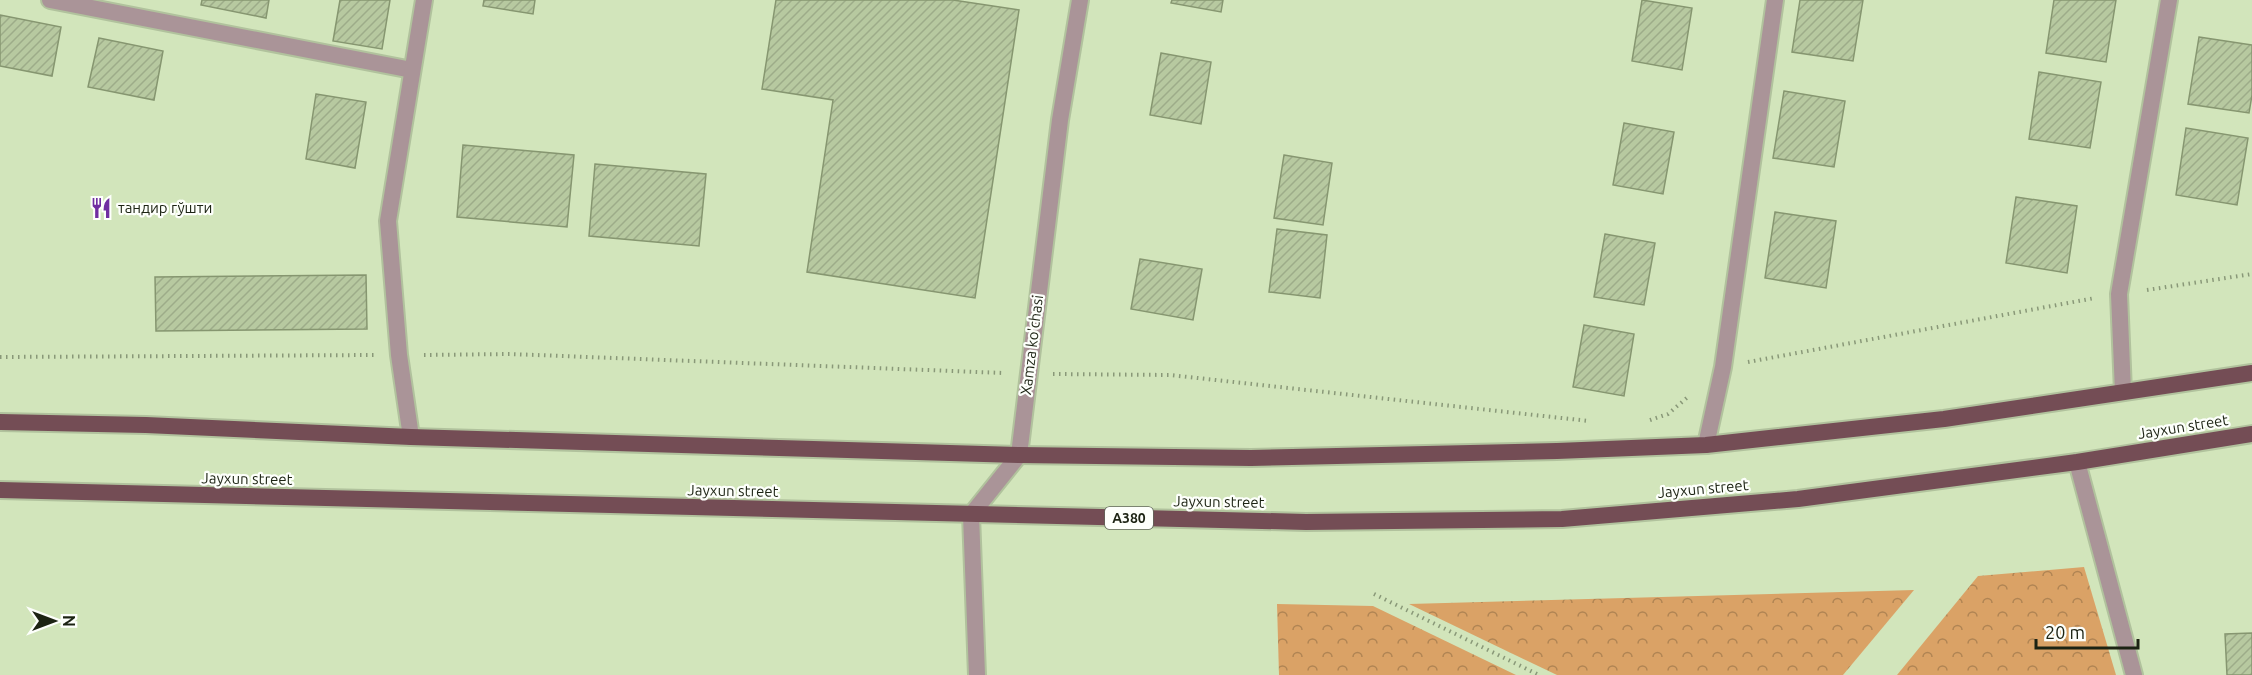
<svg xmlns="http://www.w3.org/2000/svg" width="2252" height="675" font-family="Ubuntu,sans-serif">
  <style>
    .forest { fill: url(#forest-crowns) }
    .building { fill: url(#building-hatch); stroke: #869670; stroke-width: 1.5 }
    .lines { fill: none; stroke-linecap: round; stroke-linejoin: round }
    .minor-casing { stroke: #b1c29d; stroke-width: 20 }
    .tertiary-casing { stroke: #b1c29d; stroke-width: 20 }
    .trunk-casing { stroke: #b1c29d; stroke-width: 20 }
    .path { stroke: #899878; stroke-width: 4; stroke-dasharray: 1.5 4.5; stroke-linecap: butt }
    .minor { stroke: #aa9498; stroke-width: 16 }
    .tertiary { stroke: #aa9498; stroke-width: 16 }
    .trunk { stroke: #744d55; stroke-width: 16 }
    .labels { text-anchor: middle; stroke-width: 4.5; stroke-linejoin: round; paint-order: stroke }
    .shield { fill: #fdfffb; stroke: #606559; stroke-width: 1.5 }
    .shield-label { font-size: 14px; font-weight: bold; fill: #1c2313 }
    .poi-label { font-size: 15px; fill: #1c2313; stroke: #fdfffb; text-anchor: start }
    .street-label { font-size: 15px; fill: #1c2313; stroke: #fdfffb }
  </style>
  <defs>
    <pattern id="forest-crowns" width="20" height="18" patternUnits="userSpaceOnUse" patternTransform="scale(1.5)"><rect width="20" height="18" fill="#daa266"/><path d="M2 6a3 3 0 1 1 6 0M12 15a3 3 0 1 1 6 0" fill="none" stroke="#b08453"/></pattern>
    <pattern id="building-hatch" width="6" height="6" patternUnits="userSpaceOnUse" patternTransform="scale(1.5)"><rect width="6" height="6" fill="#b7c9a0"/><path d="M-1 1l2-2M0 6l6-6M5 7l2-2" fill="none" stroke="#9dac89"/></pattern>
  </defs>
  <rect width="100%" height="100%" fill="#d2e5bb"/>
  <g class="forest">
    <path d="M2084,567l32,108h-219l81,-99z"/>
    <path d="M1914,590l-71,85h-286l-148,-71z"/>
    <path d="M1277,604l96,2 143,69h-237z"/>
  </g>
  <g class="building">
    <path d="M202,0h67l-3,18 -65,-13z"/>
    <path d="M340,0h50l-8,49 -49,-8z"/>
    <path d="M484,0h51l-2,14 -50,-8z"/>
    <path d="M776,0h177l66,10 -44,288 -168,-26 26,-172 -71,-11z"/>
    <path d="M1172,0h51l-2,12 -50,-9z"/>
    <path d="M1642,0l50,8 -10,62 -50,-9z"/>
    <path d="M1800,0h63l-10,61 -61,-9z"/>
    <path d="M2054,0h62l-10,62 -60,-9z"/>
    <path d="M0,15l61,12 -9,49 -52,-10z"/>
    <path d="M2199,37l53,8v50l-3,18 -61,-9z"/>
    <path d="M99,38l64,13 -9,49 -66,-13z"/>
    <path d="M1161,53l50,9 -10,62 -51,-9z"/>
    <path d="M2039,72l62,10 -11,66 -61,-9z"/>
    <path d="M1784,91l61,10 -11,66 -61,-9z"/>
    <path d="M316,94l50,8 -11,66 -49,-9z"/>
    <path d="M1624,123l50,9 -11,62 -50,-9z"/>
    <path d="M2186,128l62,10 -11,67 -61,-10z"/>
    <path d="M463,145l111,10 -7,72 -110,-10z"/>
    <path d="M1284,155l48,8 -9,62 -49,-7z"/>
    <path d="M595,164l111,10 -7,72 -110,-10z"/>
    <path d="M2016,197l61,9 -10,67 -61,-10z"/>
    <path d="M1775,212l61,9 -10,67 -61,-10z"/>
    <path d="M1277,229l50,6 -7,63 -51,-6z"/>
    <path d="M1605,234l50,9 -11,62 -50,-8z"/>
    <path d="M1140,259l62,10 -9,51 -62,-11z"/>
    <path d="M366,275l1,54 -211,2 -1,-54z"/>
    <path d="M1584,325l50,9 -10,62 -51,-9z"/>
    <path d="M2252,633v42h-25l-2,-41z"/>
  </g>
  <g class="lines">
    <defs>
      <g id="minor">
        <path d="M50,0l362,70"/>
        <path d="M2123,392l-4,-98 50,-294"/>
        <path d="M411,437l-12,-82 -11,-134 36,-221"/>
        <path d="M1706,445l17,-78 52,-367"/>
        <path d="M2077,462l57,213"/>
      </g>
      <path id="tertiary" d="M977,675l-6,-160 48,-60 41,-335 20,-120"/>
      <g id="trunk">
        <path d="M0,422l146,3 265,12 608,18 232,3 306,-7 149,-6 238,-26 308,-46"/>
        <path d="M0,490l1306,32 256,-3 236,-20 279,-37 175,-28"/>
      </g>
    </defs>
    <use href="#minor" class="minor-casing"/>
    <use href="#tertiary" class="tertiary-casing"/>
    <use href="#trunk" class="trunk-casing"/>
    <g class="path">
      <path d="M2147,290l105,-16"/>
      <path d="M424,355l86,-1 494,19"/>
      <path d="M0,357l374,-2"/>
      <path d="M1748,362l347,-64"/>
      <path d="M1053,374l117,1 419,46"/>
      <path d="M1650,420l18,-6 21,-18"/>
      <path d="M1374,594l165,81"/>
    </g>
    <use href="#minor" class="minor"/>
    <use href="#tertiary" class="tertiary"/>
    <use href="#trunk" class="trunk"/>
  </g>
  <defs>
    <symbol id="restaurant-bare" viewBox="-9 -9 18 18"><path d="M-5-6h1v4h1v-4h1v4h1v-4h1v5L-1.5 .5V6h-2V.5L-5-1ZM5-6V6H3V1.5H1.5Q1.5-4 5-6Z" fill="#702da1" stroke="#fdfffb" stroke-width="2.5" paint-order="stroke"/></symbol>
  </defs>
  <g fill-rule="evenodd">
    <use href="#restaurant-bare" x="86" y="193" width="30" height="30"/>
  </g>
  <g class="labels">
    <rect class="shield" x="1105" y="507" width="48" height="22" rx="4.5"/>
    <g class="shield-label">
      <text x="1129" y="523">A380</text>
    </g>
    <g class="poi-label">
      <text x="118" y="213">тандир гўшти</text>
    </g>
    <g class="street-label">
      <text transform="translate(1032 345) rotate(-83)" y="5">Xamza ko'chasi</text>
      <text transform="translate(2183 427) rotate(-9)" y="5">Jayxun street</text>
      <text transform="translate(247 479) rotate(1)" y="5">Jayxun street</text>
      <text transform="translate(1703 489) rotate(-5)" y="5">Jayxun street</text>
      <text transform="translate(733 491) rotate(1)" y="5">Jayxun street</text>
      <text transform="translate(1219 502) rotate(1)" y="5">Jayxun street</text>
    </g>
  </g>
  <g transform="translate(54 621) rotate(90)" stroke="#fdfffb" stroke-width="4.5" paint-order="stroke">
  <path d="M0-4.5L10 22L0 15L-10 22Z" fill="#1c2313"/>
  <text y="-9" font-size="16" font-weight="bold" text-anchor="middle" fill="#1c2313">N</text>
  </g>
  <path d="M2036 639v9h102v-9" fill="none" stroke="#1c2313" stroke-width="3"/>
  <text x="2045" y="639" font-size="18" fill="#1c2313" stroke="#fdfffb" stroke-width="4.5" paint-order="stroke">20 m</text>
</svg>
